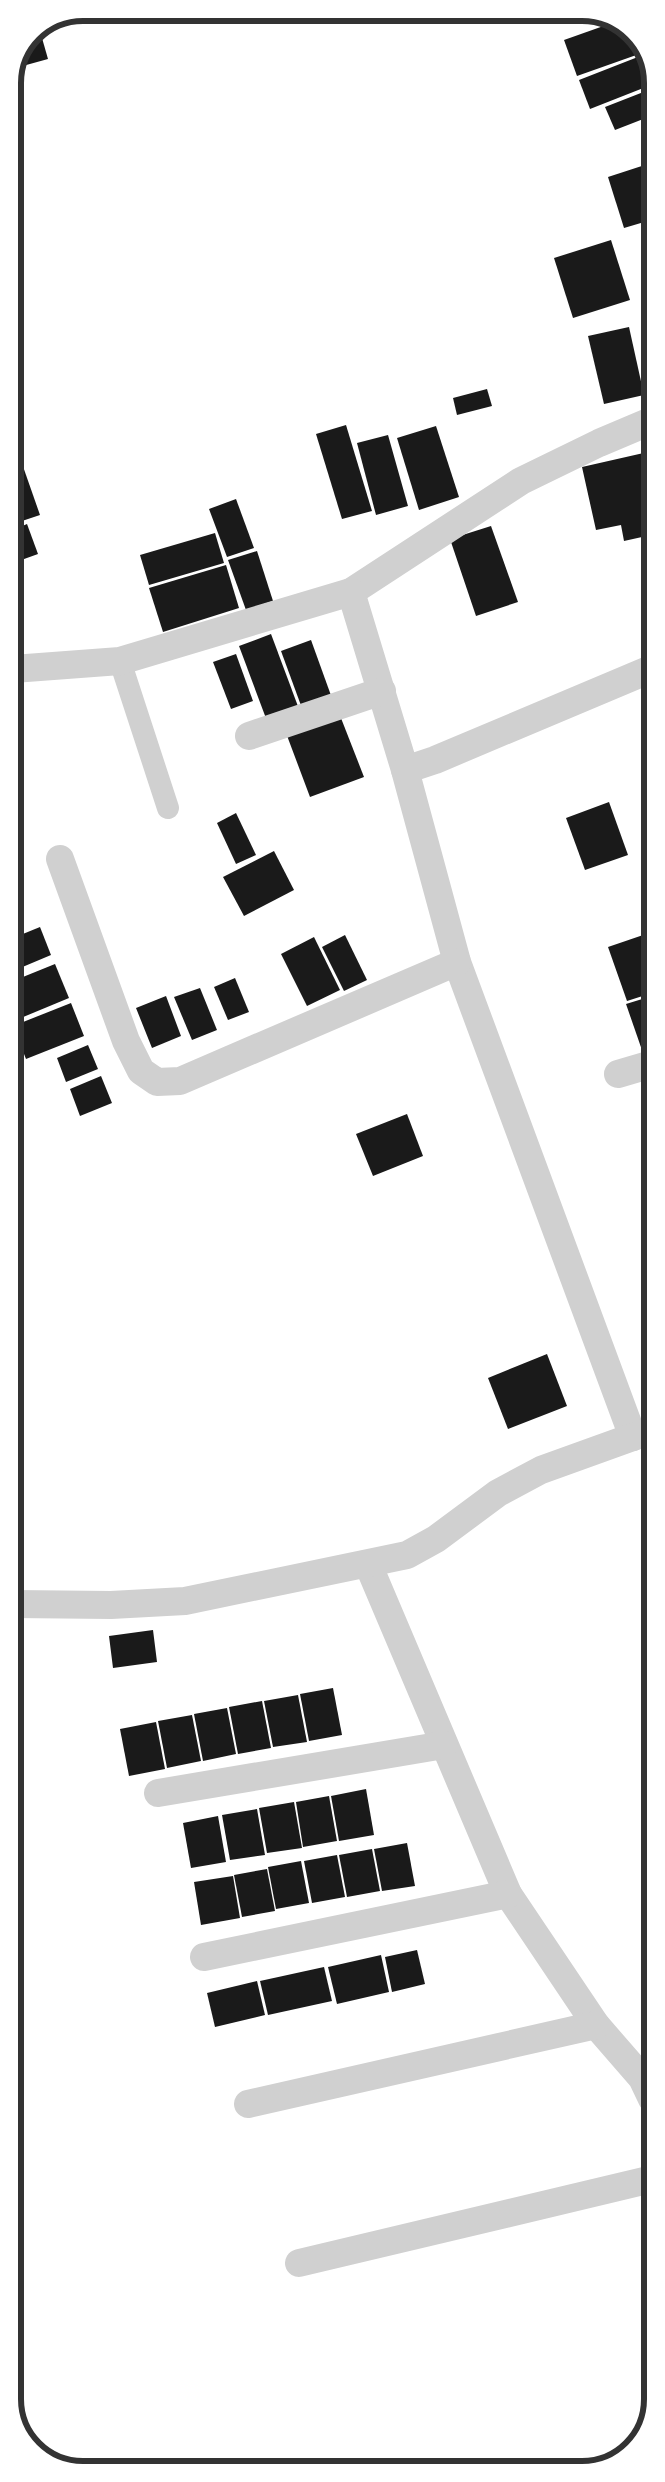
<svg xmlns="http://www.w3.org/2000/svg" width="665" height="2482" font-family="Karla,sans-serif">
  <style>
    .building { fill: #1a1a1a }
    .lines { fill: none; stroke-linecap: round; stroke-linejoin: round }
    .service { stroke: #d0d0d0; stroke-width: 22 }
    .minor { stroke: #d0d0d0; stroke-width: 28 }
    .rim { fill: none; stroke: #333; stroke-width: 6 }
  </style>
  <rect width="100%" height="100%" fill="#fff"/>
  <g class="building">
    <path d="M612,23l17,7 13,23 -65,23 -13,-36z"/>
    <path d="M40,31l8,28 -29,8 15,-34z"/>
    <path d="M643,55l8,19v11l-61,24 -11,-29z"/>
    <path d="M646,91l5,14v11l-36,14 -10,-23z"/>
    <path d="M651,163v57l-27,8 -16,-51z"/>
    <path d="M611,240l19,60 -57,18 -19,-60z"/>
    <path d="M651,241v19h-1l-4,-18z"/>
    <path d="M629,327l15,68 -40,9 -16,-68z"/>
    <path d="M651,350v34h-1l-6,-33z"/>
    <path d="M487,389l5,17 -35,9 -4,-17z"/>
    <path d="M346,425l26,86 -30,8 -26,-85z"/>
    <path d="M436,426l23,71 -40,13 -22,-72z"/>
    <path d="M388,435l20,71 -32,9 -19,-72z"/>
    <path d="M648,452l3,16v67l-27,6 -3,-16 -25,5 -14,-63z"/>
    <path d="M19,455l21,60 -27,9v-67z"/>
    <path d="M236,499l18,49 -27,9 -18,-48z"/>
    <path d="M27,524l11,30 -25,9v-33z"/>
    <path d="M491,526l27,76 -42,14 -26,-77z"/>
    <path d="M215,533l9,30 -75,22 -9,-30z"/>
    <path d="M257,551l16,50 -27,9 -18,-50z"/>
    <path d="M226,565l13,43 -76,24 -14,-44z"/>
    <path d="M271,634l28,75 -32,12 -28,-75z"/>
    <path d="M311,640l22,61 -30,10 -22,-60z"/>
    <path d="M236,654l17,47 -22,8 -18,-47z"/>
    <path d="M651,679v26l-9,-22z"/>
    <path d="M339,713l25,64 -54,20 -24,-64z"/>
    <path d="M609,802l19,53 -43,15 -19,-52z"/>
    <path d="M236,813l20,42 -20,9 -19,-41z"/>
    <path d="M274,851l20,39 -50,26 -21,-39z"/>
    <path d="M40,927l11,28 -38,16v-33z"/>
    <path d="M652,932v61l-25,8 -19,-54z"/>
    <path d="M345,935l22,45 -23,11 -22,-44z"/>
    <path d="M314,937l26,53 -33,16 -26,-52z"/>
    <path d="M55,964l14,34 -53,22 -3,-6v-33z"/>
    <path d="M235,978l14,34 -21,8 -14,-33z"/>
    <path d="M200,988l17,42 -25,10 -18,-43z"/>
    <path d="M166,996l15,40 -29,12 -16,-40z"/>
    <path d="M652,996v54l-9,3 -17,-49z"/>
    <path d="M71,1003l13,33 -58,23 -13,-33z"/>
    <path d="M88,1045l10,24 -32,13 -9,-24z"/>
    <path d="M101,1076l11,27 -32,13 -10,-27z"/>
    <path d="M407,1114l16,42 -50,20 -17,-42z"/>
    <path d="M547,1354l20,52 -59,23 -20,-51z"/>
    <path d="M153,1630l4,32 -44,6 -4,-32z"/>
    <path d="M333,1688l9,47 -33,6 -9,-47z"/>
    <path d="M298,1695l9,47 -34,5 -9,-46z"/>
    <path d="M262,1701l9,47 -33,6 -9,-47z"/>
    <path d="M227,1708l9,46 -33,7 -9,-47z"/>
    <path d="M192,1715l9,46 -34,7 -9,-47z"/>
    <path d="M156,1722l9,47 -36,7 -9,-47z"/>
    <path d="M366,1789l8,46 -35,6 -8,-45z"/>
    <path d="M329,1796l8,45 -34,6 -7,-45z"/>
    <path d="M294,1802l8,46 -35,5 -8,-45z"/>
    <path d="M257,1809l8,46 -35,5 -8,-45z"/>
    <path d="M218,1816l8,46 -35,6 -8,-45z"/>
    <path d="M407,1843l8,43 -33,5 -8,-42z"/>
    <path d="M372,1849l8,42 -33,6 -8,-42z"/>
    <path d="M337,1855l8,42 -33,6 -8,-42z"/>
    <path d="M301,1861l8,42 -33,6 -8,-42z"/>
    <path d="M267,1869l8,42 -33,6 -8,-42z"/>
    <path d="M233,1876l7,42 -39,7 -7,-43z"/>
    <path d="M417,1950l8,34 -33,8 -7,-35z"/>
    <path d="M381,1955l8,37 -52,12 -9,-37z"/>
    <path d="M324,1967l8,34 -64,14 -8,-34z"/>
    <path d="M257,1981l8,34 -50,12 -8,-34z"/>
  </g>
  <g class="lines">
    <path class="service" d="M120,661l48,147"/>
    <g class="minor">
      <path d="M351,592l170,-111 78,-38 52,-22"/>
      <path d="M13,669l107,-8 231,-69 54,178 30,-10 216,-91"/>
      <path d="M249,736l133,-45"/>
      <path d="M405,770l52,192 176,475"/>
      <path d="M60,859l66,182 15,30 16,11 23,-1 277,-119"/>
      <path d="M618,1074l34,-10"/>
      <path d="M368,1564l140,330 88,131 46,53 10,21"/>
      <path d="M13,1604l98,1 74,-4 222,-46 29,-16 62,-46 43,-23 111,-40"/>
      <path d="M158,1793l286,-48"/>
      <path d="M204,1957l304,-63"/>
      <path d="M248,2104l348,-79"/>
      <path d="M299,2263l353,-84"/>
    </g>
  </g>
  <path d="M0 0H665V2482H0ZM83 21H582A62 62 0 0 1 644 83V2399A62 62 0 0 1 582 2461H83A62 62 0 0 1 21 2399V83A62 62 0 0 1 83 21Z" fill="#fff" fill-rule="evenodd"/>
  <path class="rim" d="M83 21H582A62 62 0 0 1 644 83V2399A62 62 0 0 1 582 2461H83A62 62 0 0 1 21 2399V83A62 62 0 0 1 83 21Z"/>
</svg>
